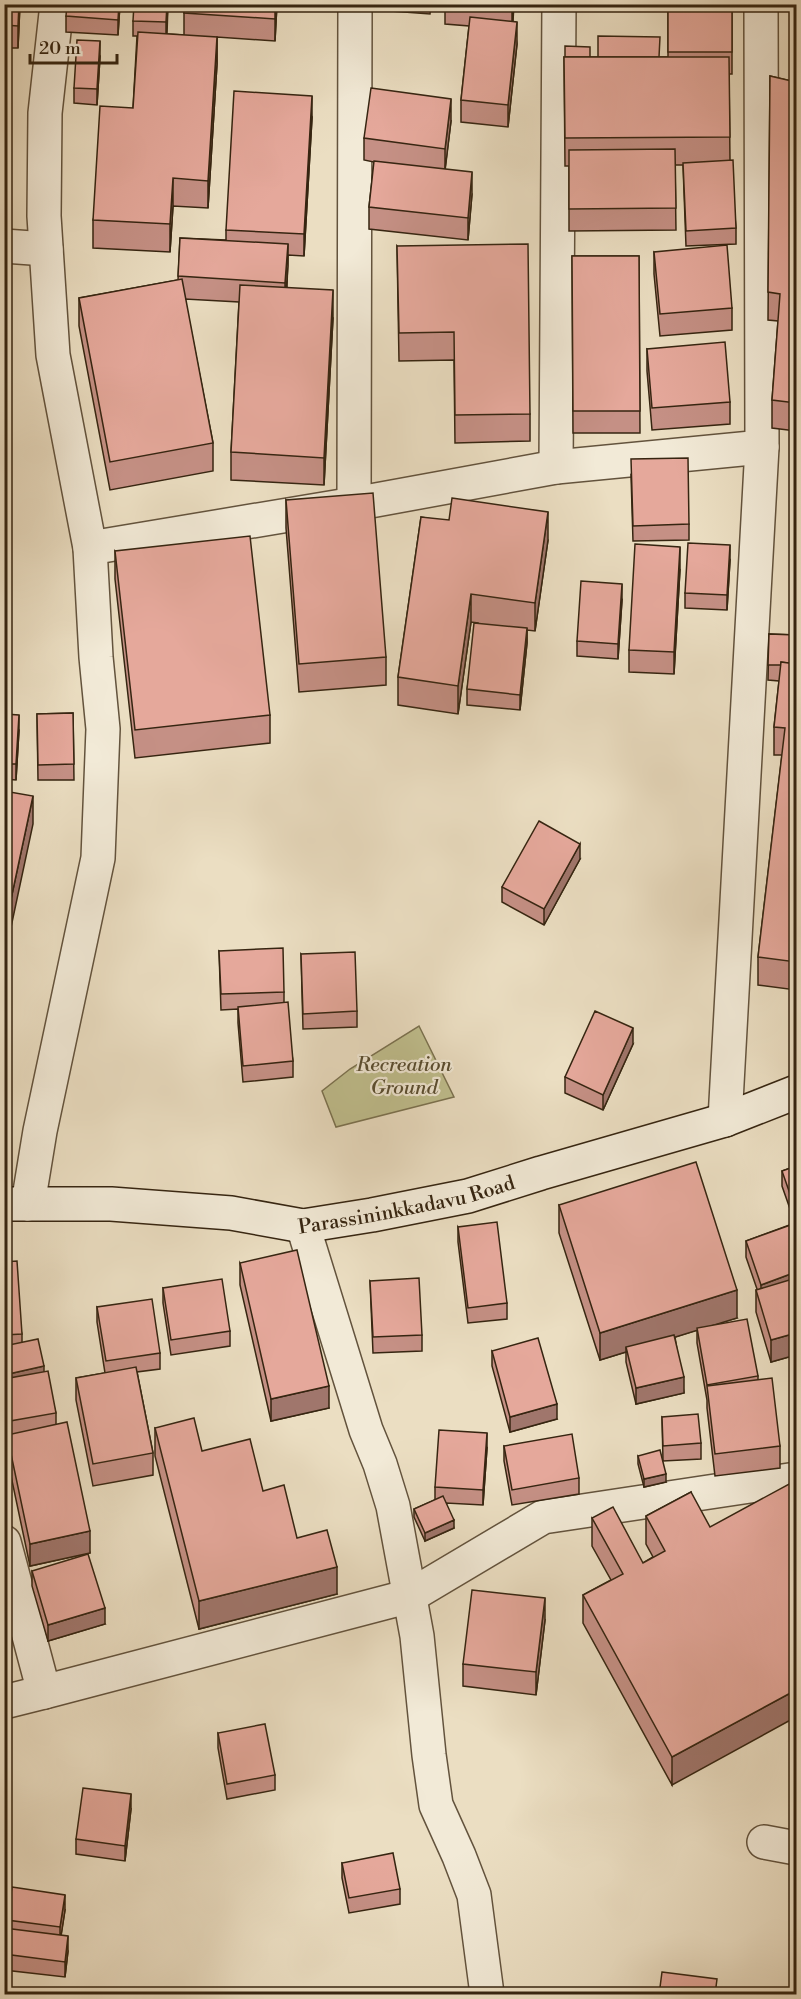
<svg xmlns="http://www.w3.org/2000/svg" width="801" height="1999" font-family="'Libre Bodoni',serif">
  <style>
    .green { fill: #c0bf8e; stroke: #7b7250; stroke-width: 1.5 }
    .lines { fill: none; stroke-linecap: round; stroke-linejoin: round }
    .street-casing { stroke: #63533d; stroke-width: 36 }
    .secondary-casing { stroke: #362511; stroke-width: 36 }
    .street { stroke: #f2ead7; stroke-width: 33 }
    .secondary { stroke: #f2ead7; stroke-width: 33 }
    .wall { fill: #c59085; stroke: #362511; stroke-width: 1.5 }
    .shaded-wall { fill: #a0766c; stroke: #362511; stroke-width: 1.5 }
    .building { fill: #e5a89b; stroke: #362511; stroke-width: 1.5 }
    .labels { text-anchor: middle; stroke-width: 4.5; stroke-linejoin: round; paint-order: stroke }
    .park-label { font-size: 20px; font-style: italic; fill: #584c30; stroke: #f2ead7 }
    .street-label { font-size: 20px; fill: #362511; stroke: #f2ead7 }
  </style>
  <rect width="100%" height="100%" fill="#ebdec2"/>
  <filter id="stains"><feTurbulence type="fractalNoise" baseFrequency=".00333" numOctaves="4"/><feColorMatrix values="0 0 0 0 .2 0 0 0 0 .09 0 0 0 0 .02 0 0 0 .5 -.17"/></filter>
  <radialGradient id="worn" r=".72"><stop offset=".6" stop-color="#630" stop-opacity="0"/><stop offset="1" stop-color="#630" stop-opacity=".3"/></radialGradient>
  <path class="green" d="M419,1026l35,71 -118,30 -14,-36 28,-22z"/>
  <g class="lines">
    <defs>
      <g id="street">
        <path d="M4,246l42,3"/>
        <path d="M556,467l3,-463"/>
        <path d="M354,504l1,-500"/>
        <path d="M90,548l264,-44 202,-37 206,-20"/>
        <path d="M725,1120l37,-673 -1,-443"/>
        <path d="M28,1204l12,-73 58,-273 5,-129 -7,-72 -6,-109 -37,-193 -9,-139 1,-103 12,-109"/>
        <path d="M303,1226l63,204 14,34 13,42 24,130 12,119 7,50 23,51 15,39 13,99"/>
        <path d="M4,1542l40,150 366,-96 133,-79 253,-38"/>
        <path d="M4,1702l40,-10"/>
        <path d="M764,1842l32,6"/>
      </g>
      <g id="secondary">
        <path id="s1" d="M4,1204h107l120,9 72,13 69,-11 96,-19 73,-23 184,-53 71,-28"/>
      </g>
    </defs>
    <use href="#street" class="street-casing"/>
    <use href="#secondary" class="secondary-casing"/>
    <use href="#street" class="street"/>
    <use href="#secondary" class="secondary"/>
  </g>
  <g class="wall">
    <path d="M4,4h16l-2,44h-11l-2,48z"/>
    <path d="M120,4l-2,31 -52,-3v-16z"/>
    <path d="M168,4l-1,30 17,1v-31h93l-2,37 -58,-4v27l-9,144 -35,-2 -3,46 -77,-4v-28l40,-112 4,-72h-4v-15z"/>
    <path d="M364,4h67l-1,10 -66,-5z"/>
    <path d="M445,4h69l-1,17 4,23 -9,83 -47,-5v-22l8,-74 -24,-2z"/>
    <path d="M623,4h25v3z"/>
    <path d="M668,4h64v70h-3l1,86 6,68v16l-50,2 -3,-81h-8l1,65 -107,1v-65h-4l-1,-109h104z"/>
    <path d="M100,57l-3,48 -23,-2v-15z"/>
    <path d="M770,76l26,6v349l-24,-3v-28l6,-79 -10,-1z"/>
    <path d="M312,118l-8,138 -16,-1 -1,32 46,31 -9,167 -93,-5v-28l8,-150 -54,-3 28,144v28l-103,19 -31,-164v-28l99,-18 2,-42 46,2v-10z"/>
    <path d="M451,121l-6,48 27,25 -4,46 -99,-11v-22l5,-45 -10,-2v-22z"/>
    <path d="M397,246l133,168v27l-75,2 -1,-83 -55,1z"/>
    <path d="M654,252l78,56v22l-72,6 -6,-62z"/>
    <path d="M572,256h67l1,177h-67z"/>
    <path d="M647,349l83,53v22l-78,6 -5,-59z"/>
    <path d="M631,475l58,49v16l-56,1z"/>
    <path d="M286,500l100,157v28l-87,7 -13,-164z"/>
    <path d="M421,517l127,23 -13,91 -8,-1v13l-7,67 -53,-5v-16l11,-66 -7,-1 -13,92 -60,-9v-28z"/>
    <path d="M115,551l155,164v28l-135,15 -20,-179z"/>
    <path d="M730,560l-3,50 -42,-2v-15z"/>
    <path d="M680,569l-6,105 -45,-2v-22z"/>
    <path d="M622,600l-4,59 -41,-3v-15z"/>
    <path d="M769,634l27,1v355l-38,-5v-28l24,-202h-8v-28l5,-46 -11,-1z"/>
    <path d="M73,713l1,67h-36l-1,-66z"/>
    <path d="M4,714l15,16 -3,50 -12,-1z"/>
    <path d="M580,859l-36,66 -42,-23v-15z"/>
    <path d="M219,951l65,41v11l9,58v16l-50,5 -5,-59v-14l-17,1z"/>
    <path d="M301,954l56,57v16l-54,2z"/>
    <path d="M633,1044l-30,66 -38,-17v-16z"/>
    <path d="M796,1166v189l-25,7 -15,-50v-22l1,-1 -11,-32v-16l49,-18 -13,-37v-15z"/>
    <path d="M559,1205l178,113 -21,6 42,52v4l22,66v22l-65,8 -8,-68v-8l-10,-57v-13l-22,7 9,56 -48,11 -10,-42v-10l-26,8 -41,-127z"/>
    <path d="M458,1227l49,76v16l-39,4 -10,-81z"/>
    <path d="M4,1262l18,72v8l22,30 12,41v12l34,128 -60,13 -23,-109v-20l-3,1z"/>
    <path d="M240,1263l89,145 -58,13 -31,-136z"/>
    <path d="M370,1281l52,54v16l-49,2z"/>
    <path d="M163,1288l67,43v15l-59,9 -8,-52z"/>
    <path d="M97,1307l63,46v16l-23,3 16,81v22l-60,11 -17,-86v-22l29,-5 -8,-51z"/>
    <path d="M492,1351l65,68 -47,13 -18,-66z"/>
    <path d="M662,1417l39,26v16l-38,2z"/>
    <path d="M155,1428l47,23 61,40 74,103 -138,35 -44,-173z"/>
    <path d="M504,1446l75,32v16l-67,11 -8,-44z"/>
    <path d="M487,1448l-4,57 -37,-2 8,25 -29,13 -11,-24v-8l21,-9v-13z"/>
    <path d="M638,1456l28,26 -22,5 -6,-23z"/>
    <path d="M691,1492l-19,293 -89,-162v-28l28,-15 -19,-34v-28l51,45 10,-6 -7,-13v-28z"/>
    <path d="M32,1571l73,53 -57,17 -16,-55z"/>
    <path d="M545,1620l-9,75 -73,-9v-22z"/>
    <path d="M218,1733l57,42v15l-48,9 -9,-51z"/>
    <path d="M4,1791l7,17 -6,49h-1z"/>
    <path d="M131,1809l-6,52 -49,-7v-15z"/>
    <path d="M342,1863l58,26v15l-51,9 -7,-35z"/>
    <path d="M65,1910l-4,25 7,16 -3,26 -61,-7v-42l3,1v-9z"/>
  </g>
  <g class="shaded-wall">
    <path d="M19,4h1l-2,44v-22z"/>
    <path d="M119,4h1l-2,31v-15z"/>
    <path d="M167,4h1l-2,34v-16z"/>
    <path d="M275,4h2l-2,37z"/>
    <path d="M512,4h2l-2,26z"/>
    <path d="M517,22v22l-9,83v-22z"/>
    <path d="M7,34v28l-2,34v-27z"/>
    <path d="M217,37v27l-9,144v-27z"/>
    <path d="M100,41v16l-3,48v-16z"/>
    <path d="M312,96v22l-8,138v-22z"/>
    <path d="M451,99v22l-6,50v-22z"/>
    <path d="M472,172v22l-4,46v-22z"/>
    <path d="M173,178v28l-3,46v-28z"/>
    <path d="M288,244v22l-3,39v-22z"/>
    <path d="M333,290v28l-9,167v-27z"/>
    <path d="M548,512v28l-13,91v-28z"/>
    <path d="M730,545v15l-3,50v-15z"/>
    <path d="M680,547v22l-6,105v-22z"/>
    <path d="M622,584v16l-4,59v-15z"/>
    <path d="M471,594v28l-13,92v-28z"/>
    <path d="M527,628v15l-7,67v-15z"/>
    <path d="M19,715v15l-3,50v-16z"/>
    <path d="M33,796v28l-29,136v-28z"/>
    <path d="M580,844v15l-36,66v-16z"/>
    <path d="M633,1028v16l-30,66v-15z"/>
    <path d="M796,1272v16l-35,12v-15z"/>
    <path d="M737,1290v28l-110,34 -1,-5v5l-26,8v-27z"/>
    <path d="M796,1333v22l-25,7v-22z"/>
    <path d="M44,1366v16l-40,8v-15z"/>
    <path d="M684,1377v16l-48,11v-16z"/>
    <path d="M329,1386v22l-58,13v-22z"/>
    <path d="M557,1404v15l-47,13v-15z"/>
    <path d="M487,1433v15l-4,57v-15z"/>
    <path d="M666,1474v8l-22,5v-8z"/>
    <path d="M454,1520v8l-29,13v-8z"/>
    <path d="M90,1531v22l-60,13v-22z"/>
    <path d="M337,1567v27l-138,35v-28z"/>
    <path d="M545,1598v22l-9,75v-23z"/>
    <path d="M105,1608v16l-57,17v-16z"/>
    <path d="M796,1690v27l-124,68v-28z"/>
    <path d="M11,1792v16l-6,49v-15z"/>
    <path d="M131,1794v15l-6,52v-15z"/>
    <path d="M65,1895v15l-5,33v-16z"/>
    <path d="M68,1936v15l-3,26v-15z"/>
  </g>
  <g class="building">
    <path d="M4,4h15l-1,22 -14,-1z"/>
    <path d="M67,4h52l-1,16 -52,-4z"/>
    <path d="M134,4h33l-1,18 -33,-1z"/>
    <path d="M184,4h91v15l-91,-6z"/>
    <path d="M479,4h33v3z"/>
    <rect x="668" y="4" width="64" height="48"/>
    <path d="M470,17l47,5 -9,83 -47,-5z"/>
    <path d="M138,32l79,5 -9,144 -35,-3 -3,46 -77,-4 7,-114 33,2z"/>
    <path d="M4,34h3l-2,35h-1z"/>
    <path d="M598,36l62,1 -1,20h-61z"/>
    <path d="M77,40l23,1 -3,48 -23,-1z"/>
    <path d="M565,46l25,1v10h-25z"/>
    <path d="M564,57h165l1,80 -165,1z"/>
    <path d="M770,76l26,6v321l-24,-3 8,-106 -12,-2z"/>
    <path d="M371,88l80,11 -6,50 -81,-11z"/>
    <path d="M234,91l78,5 -8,138 -78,-4z"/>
    <path d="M675,149l1,59 -107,1v-59z"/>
    <path d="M733,160l3,68 -50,3 -3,-68z"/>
    <path d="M374,161l98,11 -4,46 -99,-11z"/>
    <path d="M180,238l108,6 -3,39 -107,-7z"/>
    <path d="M528,244l2,170 -75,1 -1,-83 -55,1 -2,-87z"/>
    <path d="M727,245l5,63 -72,6 -6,-62z"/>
    <path d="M572,256h67l1,155h-67z"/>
    <path d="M182,279l31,164 -103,19 -31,-164z"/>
    <path d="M240,285l93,5 -9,168 -93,-6z"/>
    <path d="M725,342l5,60 -78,6 -5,-59z"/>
    <path d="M688,458l1,66 -56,2 -2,-67z"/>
    <path d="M373,493l13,164 -87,7 -13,-164z"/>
    <path d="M452,498l96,14 -13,91 -64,-9 -13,92 -60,-9 23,-160 28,3z"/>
    <path d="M250,536l20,179 -135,15 -20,-179z"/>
    <path d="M688,543l42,2 -3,50 -42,-2z"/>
    <path d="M635,544l45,3 -6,105 -45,-2z"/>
    <path d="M581,581l41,3 -4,60 -41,-3z"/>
    <path d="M474,623l53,5 -7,67 -53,-6z"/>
    <path d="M769,634l27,1v29l-15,-2v3h-13z"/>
    <path d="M781,662l15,2v298l-38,-5 27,-229 -11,-1z"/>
    <path d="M73,713l1,51 -36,1 -1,-51z"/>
    <path d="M4,714l15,1 -3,49h-12z"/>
    <path d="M4,791l29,5 -29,136z"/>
    <path d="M539,821l41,23 -36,65 -42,-22z"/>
    <path d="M283,948l1,44 -63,2 -2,-43z"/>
    <path d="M355,952l2,59 -54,3 -2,-60z"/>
    <path d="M288,1002l5,59 -50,5 -5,-59z"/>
    <path d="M595,1011l38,17 -30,67 -38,-18z"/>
    <path d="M696,1162l41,128 -137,43 -41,-128z"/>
    <path d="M796,1166v45l-14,-40z"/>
    <path d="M497,1222l10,81 -39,5 -10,-81z"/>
    <path d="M796,1223v49l-35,13 -15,-44z"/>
    <path d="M297,1250l32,136 -58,13 -31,-136z"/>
    <path d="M17,1261l5,73 -18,1v-73z"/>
    <path d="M419,1278l3,57 -49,2 -3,-56z"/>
    <path d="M796,1278v55l-25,7 -15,-50z"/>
    <path d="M222,1279l8,52 -59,9 -8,-52z"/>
    <path d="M152,1299l8,54 -54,8 -9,-54z"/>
    <path d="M747,1319l11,57 -51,9 -10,-57z"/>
    <path d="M674,1335l10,42 -48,11 -10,-41z"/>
    <path d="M538,1338l19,66 -47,13 -18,-66z"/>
    <path d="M38,1339l6,27 -40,9v-29z"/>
    <path d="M136,1367l17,86 -60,11 -17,-86z"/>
    <path d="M48,1371l8,42 -52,9v-43z"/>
    <path d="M772,1378l8,68 -65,8 -8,-68z"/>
    <path d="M698,1414l3,29 -38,3 -1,-29z"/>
    <path d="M194,1418l8,33 48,-12 13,52 21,-6 13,53 30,-8 10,37 -138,34 -44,-173z"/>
    <path d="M67,1422l23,109 -60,13 -23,-109z"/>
    <path d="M439,1430l48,3 -4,57 -48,-3z"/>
    <path d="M572,1434l7,44 -67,12 -8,-44z"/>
    <path d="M660,1450l6,24 -22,5 -6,-23z"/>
    <path d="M791,1483l5,11v196l-124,67 -89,-162 40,-21 -31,-56 21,-11 30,56 22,-12 -19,-35 45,-24 19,35z"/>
    <path d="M443,1496l11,24 -29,13 -11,-24z"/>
    <path d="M88,1554l17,54 -57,17 -16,-54z"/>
    <path d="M472,1590l73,8 -9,74 -73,-8z"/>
    <path d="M265,1724l10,51 -48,9 -9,-51z"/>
    <path d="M83,1788l48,6 -6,52 -49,-7z"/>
    <path d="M4,1791l7,1 -6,50 -1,-1z"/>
    <path d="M393,1853l7,36 -51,9 -7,-35z"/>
    <path d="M12,1887l53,8 -5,32 -53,-7z"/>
    <path d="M4,1928l64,8 -3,26 -61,-8z"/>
    <path d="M662,1972l55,7 -2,16h-56z"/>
  </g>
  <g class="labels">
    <g class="park-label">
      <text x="404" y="1071">Recreation<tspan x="404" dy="23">Ground</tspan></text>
    </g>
    <g class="street-label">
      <text dy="7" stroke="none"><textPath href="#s1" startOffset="406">Parassininkkadavu Road</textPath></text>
    </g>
  </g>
  <rect width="801" height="1999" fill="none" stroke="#ebdec2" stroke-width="24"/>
  <rect x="6" y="6" width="789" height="1987" fill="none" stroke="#362511" stroke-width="3"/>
  <rect x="12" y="12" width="777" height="1975" fill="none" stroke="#362511" stroke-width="1.5"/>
  <path d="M30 54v9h87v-9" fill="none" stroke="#362511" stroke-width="3"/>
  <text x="39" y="54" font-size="18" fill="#362511" stroke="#f2ead7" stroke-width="4.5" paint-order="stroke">20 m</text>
  <rect width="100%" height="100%" filter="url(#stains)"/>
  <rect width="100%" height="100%" fill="url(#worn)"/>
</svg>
